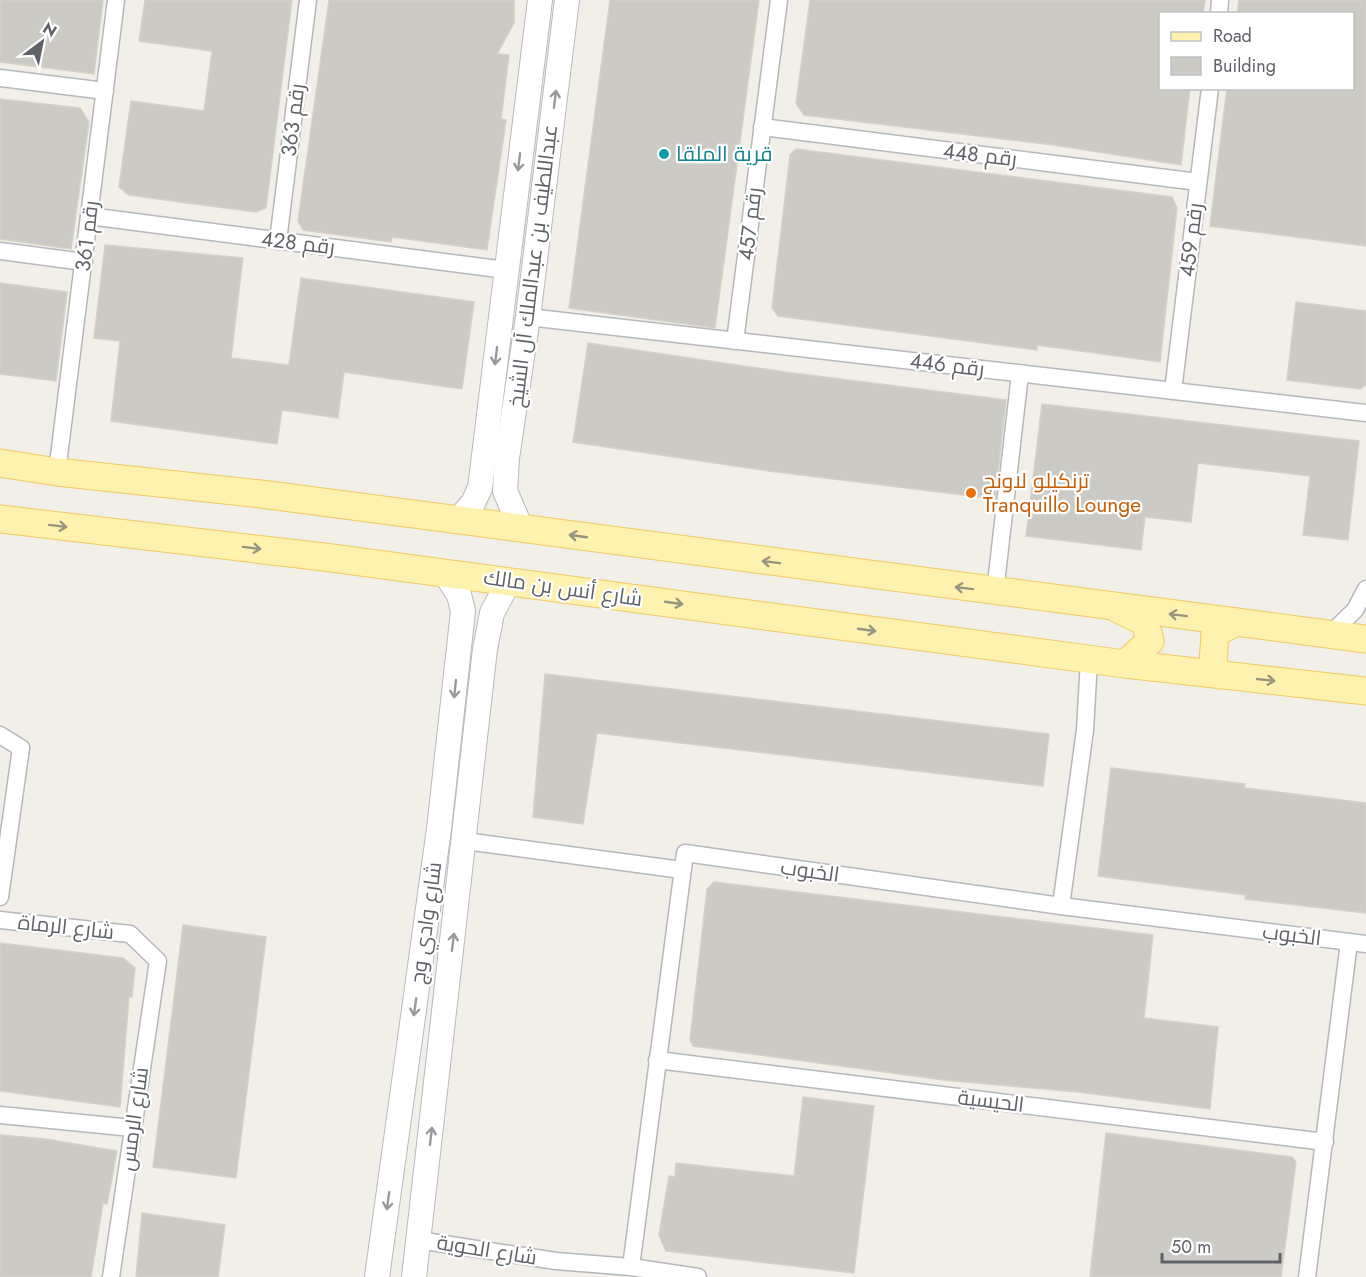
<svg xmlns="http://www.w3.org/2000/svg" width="1366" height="1277" font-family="Jost,Cairo,sans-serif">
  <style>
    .building { fill: #cccac5; stroke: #d6d1c6; stroke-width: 1.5 }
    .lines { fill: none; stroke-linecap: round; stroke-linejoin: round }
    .street-casing { stroke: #b5b8bc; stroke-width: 19 }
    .secondary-casing { stroke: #b6babf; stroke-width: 26 }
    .primary-casing { stroke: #f2c960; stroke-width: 29 }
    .street { stroke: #fff; stroke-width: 16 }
    .secondary { stroke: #fff; stroke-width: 24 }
    .primary { stroke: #fff2af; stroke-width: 27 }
    .oneway { stroke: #979a9d }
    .oneway2 { stroke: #979581 }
    .culture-dot { fill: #0f9aa8; stroke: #fff; stroke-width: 2 }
    .food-dot { fill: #e8710a; stroke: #fff; stroke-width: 2 }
    .labels { text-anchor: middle; stroke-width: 4.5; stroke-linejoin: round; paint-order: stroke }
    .street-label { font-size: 21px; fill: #5f6368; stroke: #fff }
    .culture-label { font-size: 21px; fill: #0d838f; stroke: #fff; text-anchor: start }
    .food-label { font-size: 21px; fill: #c56008; stroke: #fff; text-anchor: start }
  </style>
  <rect width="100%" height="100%" fill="#f1efe8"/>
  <g class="building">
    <path d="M0,0h103l-9,74 -94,-12z"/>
    <path d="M145,0h147l-26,208 -10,4 -61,-8 -66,-9 -10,-8 12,-86 73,10 8,-60 -73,-10z"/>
    <path d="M329,0h185v23l-17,31 12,1 -8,64 5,1 -19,130 -95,-13 -1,5 -88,-12 -5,-9z"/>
    <path d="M610,0h149l-44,328 -146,-20z"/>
    <path d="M810,0h395l-2,14h-42v74h29l-9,77 -127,-20 -250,-30 -8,-12z"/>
    <path d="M1239,0h127v246l-156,-20 17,-138h126v-74h-116z"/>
    <path d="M0,99l80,9 9,14 -18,127 -71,-10z"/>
    <path d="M796,149l376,48 5,11 -17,154 -123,-17v5l-259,-34 -6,-8 18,-153z"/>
    <path d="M105,245l138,13 -12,100 58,7 12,-87 173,24 -12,87 -118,-17 -6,46 -56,-8 -5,34 -166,-23 9,-80 -26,-3z"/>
    <path d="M0,283l67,9 -11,89 -56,-7z"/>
    <path d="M1296,302l70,9v74l-6,4 -73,-9z"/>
    <path d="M588,343l197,29 221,28 -11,99 -226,-28 -196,-29z"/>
    <path d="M1042,404l317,37 -11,99 -45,-5 7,-59 -112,-13 -7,59 -46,-5 -4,33 -115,-14z"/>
    <path d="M545,674l504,60 -6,52 -446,-53 -14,91 -50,-7z"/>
    <path d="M1111,768l134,16v4l121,15v110l-121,-14 1,-4 -148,-19z"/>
    <path d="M714,882l439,53 -9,83 74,9 -8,82 -132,-17 -134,-12 -251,-34 -3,-6 17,-151z"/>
    <path d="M183,925l83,12 -30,241 -83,-11z"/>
    <path d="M0,943l123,15 12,10 -3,29h-3l-9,110 -120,-16z"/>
    <path d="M803,1097l71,9 -20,167 -188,-22 -7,-16 10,-59 6,1 1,-14 118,13z"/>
    <path d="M1106,1133l186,24 4,5 -15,115h-191z"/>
    <path d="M0,1135l46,4 71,12 -10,53 -4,-1 -12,74h-91z"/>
    <path d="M142,1213l83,12 -7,52h-82z"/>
  </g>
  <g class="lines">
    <defs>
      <g id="street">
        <path d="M1219,14l1,-14"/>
        <path d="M0,78l105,13"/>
        <path d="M762,127l436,55"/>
        <path d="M89,216l417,54"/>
        <path d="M278,241l30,-241"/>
        <path d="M0,251l84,11"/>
        <path d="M528,317l838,96"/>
        <path d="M735,341l44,-341"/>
        <path d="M1173,391l37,-303"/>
        <path d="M57,472l59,-472"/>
        <path d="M995,592l25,-218"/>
        <path d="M1329,635l26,-25 11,-21"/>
        <path d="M0,735l21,13 -21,149"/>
        <path d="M465,841l217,29"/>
        <path d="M1061,906l24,-176 4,-70"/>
        <path d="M0,920l130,14 28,27 -47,316"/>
        <path d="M657,1060l668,82"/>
        <path d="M0,1115l132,13"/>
        <path d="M418,1240l138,21 75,6 67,10"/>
        <path d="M631,1267l54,-414 376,53 305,38"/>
        <path d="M1307,1277l42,-335"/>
      </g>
      <g id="secondary">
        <path d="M457,521l16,-18 7,-15 60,-488"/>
        <path d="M521,528l-16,-37 2,-33 21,-141 39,-317"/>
        <path d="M377,1277l62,-448 24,-218 -4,-16 -14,-22"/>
        <path d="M414,1277l71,-628 7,-36 17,-32"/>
      </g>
      <g id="primary">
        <path d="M0,463l57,9 204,22 975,128"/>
        <path d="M0,519l324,38 801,107 25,-23 -5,-19 -27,-13"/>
        <path d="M1125,664l241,27"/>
        <path d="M1220,675l-7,-11 2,-31 21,-11 130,17"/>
      </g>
    </defs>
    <use href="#street" class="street-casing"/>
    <use href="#secondary" class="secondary-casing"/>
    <use href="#primary" class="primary-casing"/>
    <use href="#street" class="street"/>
    <use href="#secondary" class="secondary"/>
    <use href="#primary" class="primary"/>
  </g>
  <defs><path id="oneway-shaft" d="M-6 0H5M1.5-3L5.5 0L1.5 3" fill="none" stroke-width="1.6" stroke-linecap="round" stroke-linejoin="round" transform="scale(1.5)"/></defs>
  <g class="oneway">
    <use href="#oneway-shaft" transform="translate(555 99) rotate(-83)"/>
    <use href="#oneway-shaft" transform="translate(519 162) rotate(97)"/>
    <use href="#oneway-shaft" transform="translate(496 356) rotate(97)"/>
    <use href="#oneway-shaft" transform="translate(455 689) rotate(96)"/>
    <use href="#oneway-shaft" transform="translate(453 942) rotate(-83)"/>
    <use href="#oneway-shaft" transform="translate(415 1007) rotate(98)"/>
    <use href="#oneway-shaft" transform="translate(431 1136) rotate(-83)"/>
    <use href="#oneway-shaft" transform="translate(388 1201) rotate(98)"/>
  </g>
  <g class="oneway2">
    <use href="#oneway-shaft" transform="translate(58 526) rotate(7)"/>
    <use href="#oneway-shaft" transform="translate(578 536) rotate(-172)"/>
    <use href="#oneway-shaft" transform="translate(252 548) rotate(7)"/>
    <use href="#oneway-shaft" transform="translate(771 562) rotate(-173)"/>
    <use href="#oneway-shaft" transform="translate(964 588) rotate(-173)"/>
    <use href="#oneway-shaft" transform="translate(674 603) rotate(8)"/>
    <use href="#oneway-shaft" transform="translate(1178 615) rotate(-173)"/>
    <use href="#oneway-shaft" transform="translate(867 630) rotate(8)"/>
    <use href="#oneway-shaft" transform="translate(1266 680) rotate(6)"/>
  </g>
  <circle class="culture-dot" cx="664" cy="154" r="6"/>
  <circle class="food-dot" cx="971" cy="493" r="6"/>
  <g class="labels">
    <g class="street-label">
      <text transform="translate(293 120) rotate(-83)" y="7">رقم 363</text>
      <text transform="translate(980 155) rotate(7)" y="7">رقم 448</text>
      <text transform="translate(750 224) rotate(-83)" y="7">رقم 457</text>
      <text transform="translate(87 236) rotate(-83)" y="7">رقم 361</text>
      <text transform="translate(1191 240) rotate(-83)" y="7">رقم 459</text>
      <text transform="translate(298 243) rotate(7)" y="7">رقم 428</text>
      <text transform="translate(533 266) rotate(-83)" y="7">عبداللطيف بن عبدالملك آل الشيخ</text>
      <text transform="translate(947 365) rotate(7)" y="7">رقم 446</text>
      <text transform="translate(563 588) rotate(8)" y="7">شارع أنس بن مالك</text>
      <text transform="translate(810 871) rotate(8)" y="7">الخبوب</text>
      <text transform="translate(426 923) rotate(-82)" y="7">شارع وادي وج</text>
      <text transform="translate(66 927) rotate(6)" y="7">شارع الرماة</text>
      <text transform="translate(1292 935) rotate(7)" y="7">الخبوب</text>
      <text transform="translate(991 1101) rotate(7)" y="7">الحيسية</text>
      <text transform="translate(134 1119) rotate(-82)" y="7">شارع الرمس</text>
      <text transform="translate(487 1250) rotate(9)" y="7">شارع الحوية</text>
    </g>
    <g class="culture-label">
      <text x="676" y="161">قرية الملقا</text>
    </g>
    <g class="food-label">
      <text x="983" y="488">ترنكيلو لاونج<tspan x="983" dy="24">Tranquillo Lounge</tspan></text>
    </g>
  </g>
  <rect x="1159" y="12" width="195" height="78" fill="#ffffff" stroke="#bfc1c3" stroke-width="1.5"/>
  <rect x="1171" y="32" width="30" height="9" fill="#fff2af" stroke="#bfc1c3" stroke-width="1.5"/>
  <text x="1213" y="42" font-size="18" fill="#5f6368">Road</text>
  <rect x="1171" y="57" width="30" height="18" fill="#cccac5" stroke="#bfc1c3" stroke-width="1.5"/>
  <text x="1213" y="72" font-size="18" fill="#5f6368">Building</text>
  <g transform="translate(42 42) rotate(32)" stroke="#ffffff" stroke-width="4.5" paint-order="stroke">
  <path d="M0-4.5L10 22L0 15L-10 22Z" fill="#5f6368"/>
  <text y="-9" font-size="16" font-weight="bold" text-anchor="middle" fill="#5f6368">N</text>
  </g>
  <path d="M1162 1253v9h118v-9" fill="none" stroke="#5f6368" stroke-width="3"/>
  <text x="1171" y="1253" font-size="18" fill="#5f6368" stroke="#ffffff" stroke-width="4.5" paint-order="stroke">50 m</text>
</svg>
